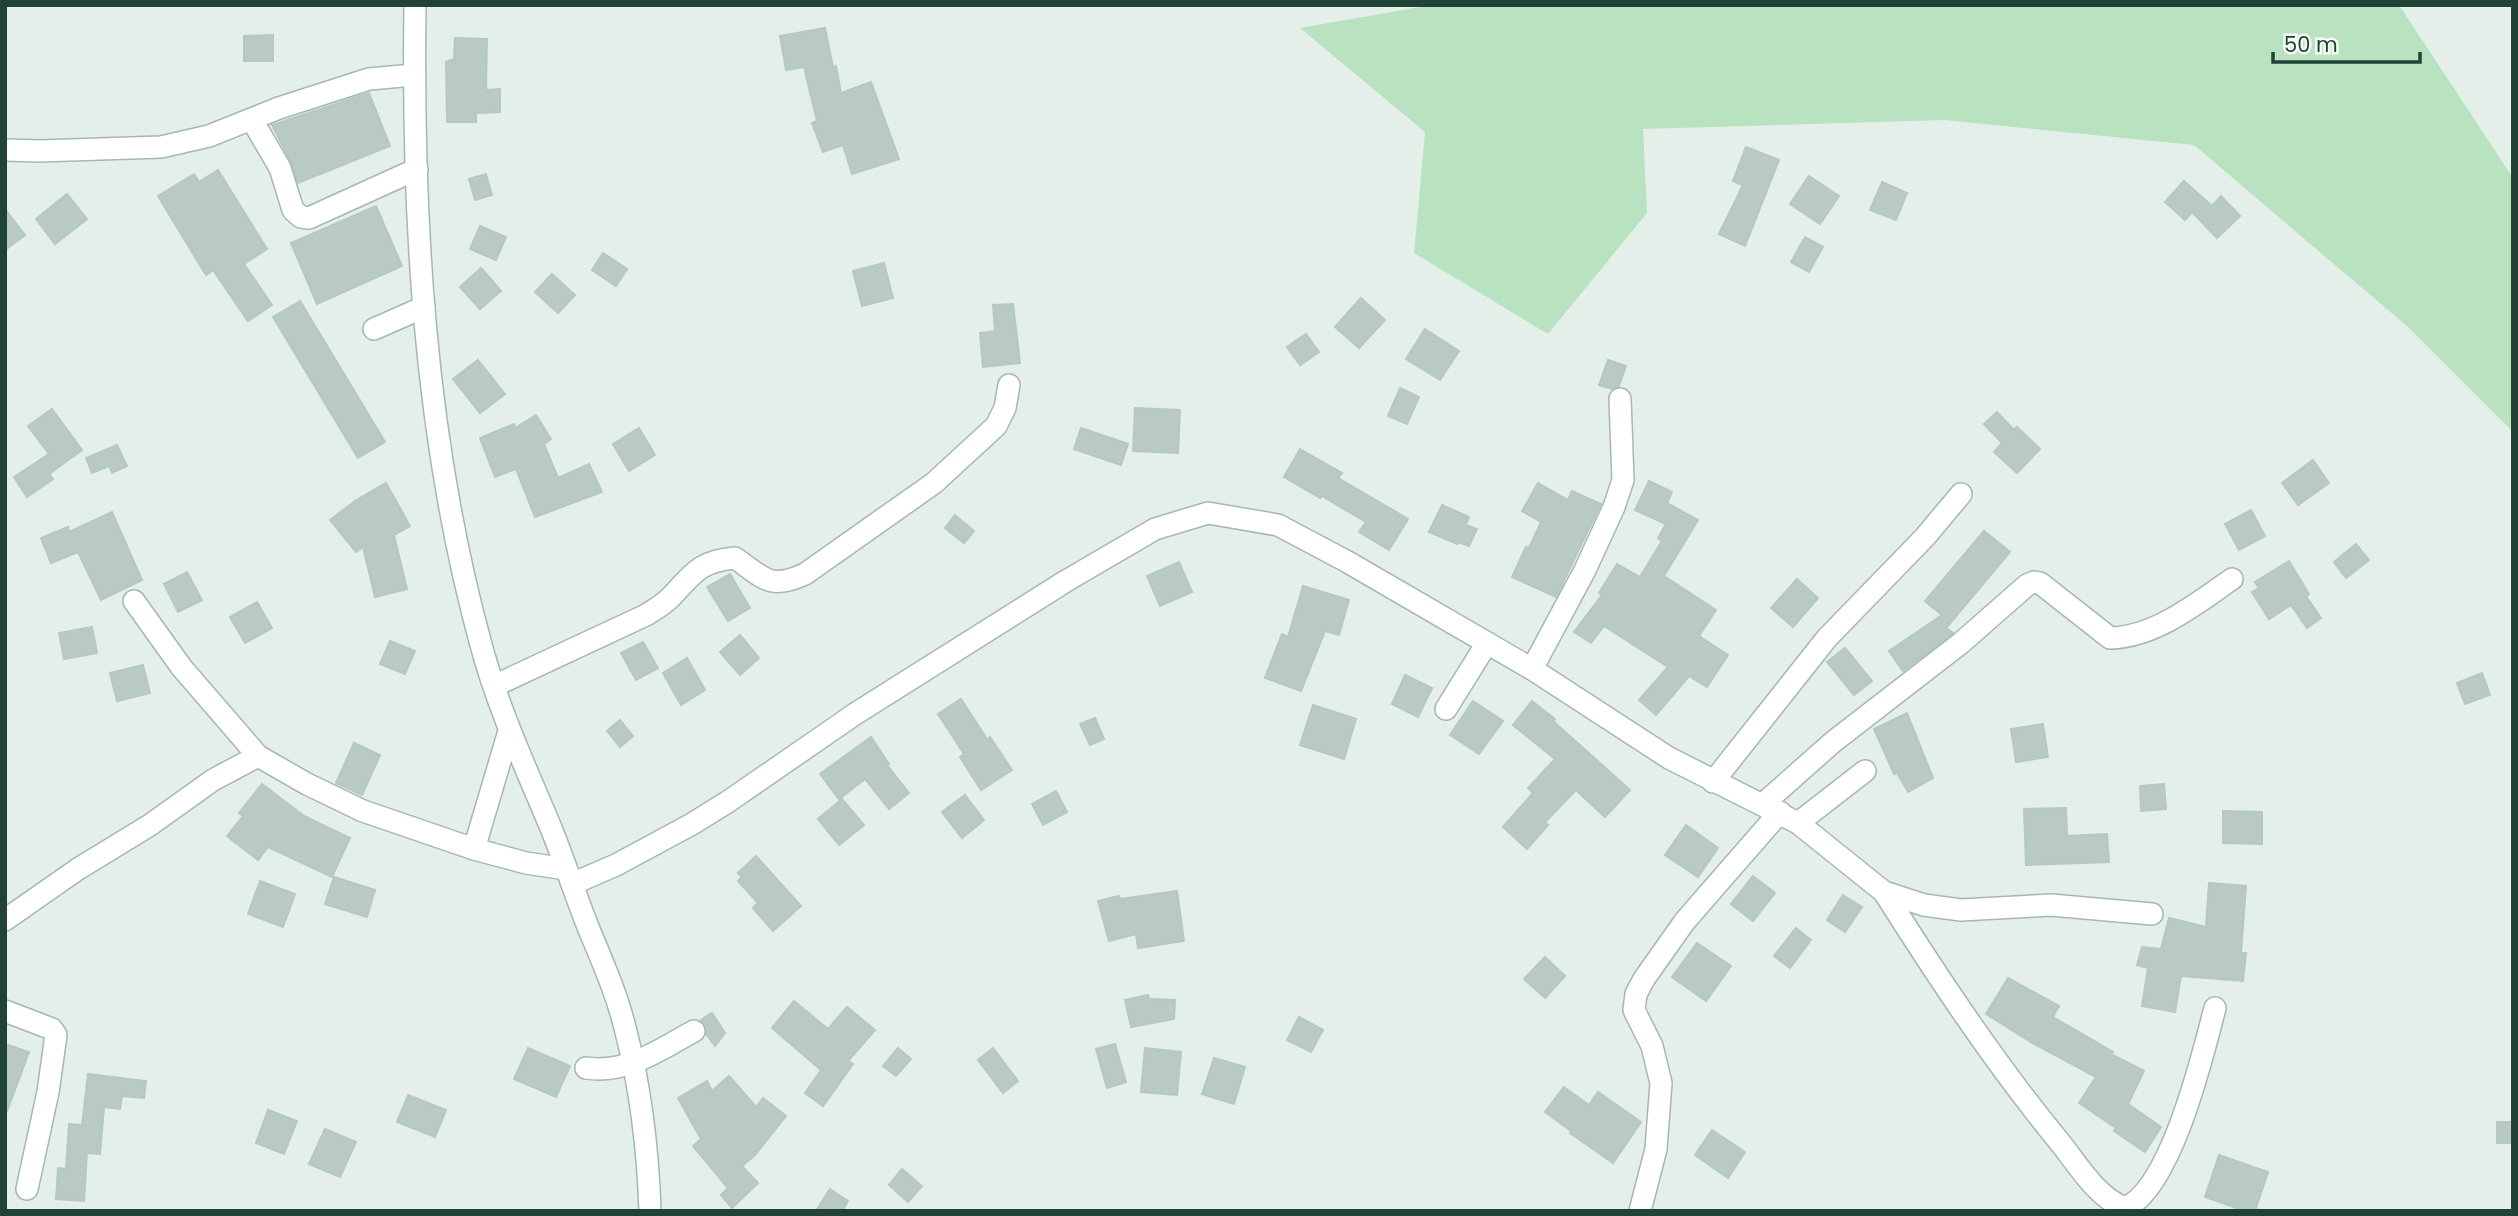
<svg xmlns="http://www.w3.org/2000/svg" width="2518" height="1216" font-family="Poppins,sans-serif">
  <style>
    .green { fill: #b9e2c1 }
    .building { fill: #b8cac1; stroke: #b4c9bf; stroke-width: 2 }
    .lines { fill: none; stroke-linecap: round; stroke-linejoin: round }
    .minor-casing { stroke: #a5b8af; stroke-width: 24 }
    .minor { stroke: #fff; stroke-width: 21 }
  </style>
  <rect width="100%" height="100%" fill="#e3efe8"/>
  <path class="green" d="M1432,5h967l114,173v254l-105,-105 -214,-182 -249,-25 -302,9 4,84 -99,121 -134,-81 11,-121 -125,-104z"/>
  <g class="building">
    <path d="M825,28l8,39 3,-1 5,27 30,-11 28,77 -47,15 -9,-29 -20,7 -11,-29 5,-2 -13,-54 -18,3 -6,-34z"/>
    <path d="M273,35v26h-29v-25z"/>
    <path d="M455,38l32,1 -1,51 14,-1v23l-24,1v9h-29l-1,-60 8,-3z"/>
    <path d="M369,93l21,53 -92,37 -7,-21 -19,-37z"/>
    <path d="M1746,147l33,13 -34,86 -26,-12 24,-49 -10,-4z"/>
    <path d="M218,170l49,79 -23,15 28,41 -24,16 -35,-51 -7,5 -48,-79 36,-22 5,8z"/>
    <path d="M486,174l6,21 -17,5 -6,-21z"/>
    <path d="M1809,176l30,20 -19,28 -30,-20z"/>
    <path d="M2184,181l28,25 9,-10 19,20 -23,22 -25,-26 -7,8 -20,-18z"/>
    <path d="M1882,182l25,11 -11,27 -26,-10z"/>
    <path d="M67,194l20,25 -32,25 -19,-25z"/>
    <path d="M376,206l26,60 -85,38 -26,-61z"/>
    <path d="M5,209l20,26 -20,15z"/>
    <path d="M480,226l26,11 -10,23 -26,-11z"/>
    <path d="M1805,237l18,10 -14,25 -18,-10z"/>
    <path d="M603,253l24,16 -11,17 -24,-16z"/>
    <path d="M884,263l9,35 -31,8 -9,-35z"/>
    <path d="M481,268l20,23 -21,18 -20,-22z"/>
    <path d="M552,274l23,21 -17,18 -23,-21z"/>
    <path d="M1361,298l24,22 -26,28 -24,-21z"/>
    <path d="M300,301l85,141 -27,16 -85,-141z"/>
    <path d="M1013,304l7,59 -37,4 -3,-34 15,-2 -2,-26z"/>
    <path d="M1425,329l34,22 -19,29 -34,-21z"/>
    <path d="M1306,334l13,18 -19,13 -13,-18z"/>
    <path d="M478,360l27,34 -25,19 -27,-34z"/>
    <path d="M1608,360l18,6 -7,20 -7,3 -13,-4z"/>
    <path d="M1400,388l19,9 -12,27 -19,-8z"/>
    <path d="M1135,408l45,2 -2,43 -45,-2z"/>
    <path d="M52,409l30,41 -33,24 4,5 -26,18 -13,-20 35,-23 -21,-28z"/>
    <path d="M1997,412l17,18 3,-3 23,22 -23,24 -23,-21 8,-9 -18,-19z"/>
    <path d="M536,415l15,24 -7,5 14,34 31,-14 13,28 -67,25 -19,-48 -21,8 -15,-39 34,-14 1,4z"/>
    <path d="M639,428l16,27 -26,16 -16,-27z"/>
    <path d="M1081,428l47,16 -7,21 -47,-16z"/>
    <path d="M117,445l10,21 -15,7 -3,-7 -17,7 -6,-15z"/>
    <path d="M1300,449l42,24 -4,5 70,41 -19,31 -30,-18 7,-10 -44,-26 -2,2 -36,-21z"/>
    <path d="M2313,460l16,23 -31,22 -16,-22z"/>
    <path d="M1649,481l23,11 -5,11 31,17 -34,56 52,34 -17,26 29,19 -21,32 -18,-11 -33,39 -17,-15 29,-33 -64,-41 -13,17 -17,-11 28,-37 -3,-2 18,-29 23,13 22,-36 -4,-3 8,-14 -31,-14z"/>
    <path d="M386,483l24,43 -16,9 13,54 -32,8 -12,-50 -7,5 -26,-32 25,-19z"/>
    <path d="M1538,483l30,17 4,-9 29,13 -45,93 -44,-20 14,-30 3,1 12,-26 -19,-11z"/>
    <path d="M1442,505l27,12 -3,8 11,4 -8,17 -11,-4 -1,2 -28,-12z"/>
    <path d="M2251,510l14,26 -26,14 -14,-26z"/>
    <path d="M112,512l30,68 -41,20 -23,-48 -27,11 -10,-25 27,-11 1,5z"/>
    <path d="M955,515l19,16 -10,12 -19,-15z"/>
    <path d="M1984,531l26,21 -64,76 7,5 -50,38 -14,-20 53,-36 -17,-14z"/>
    <path d="M2356,544l13,16 -23,18 -12,-16z"/>
    <path d="M2289,561l20,33 -3,2 15,22 -14,10 -16,-23 -22,14 -17,-27 7,-4 -4,-6z"/>
    <path d="M1179,562l13,30 -32,14 -13,-30z"/>
    <path d="M187,572l15,28 -24,12 -14,-28z"/>
    <path d="M730,574l20,34 -22,13 -21,-34z"/>
    <path d="M1797,579l21,19 -25,29 -22,-19z"/>
    <path d="M1303,586l46,14 -10,35 -14,-4 -24,60 -36,-13 17,-44 6,3z"/>
    <path d="M257,602l15,26 -27,15 -15,-26z"/>
    <path d="M92,627l5,26 -33,6 -5,-26z"/>
    <path d="M740,635l19,23 -19,17 -20,-23z"/>
    <path d="M390,641l25,10 -10,23 -25,-10z"/>
    <path d="M643,642l15,26 -22,12 -15,-27z"/>
    <path d="M1845,648l27,33 -18,14 -27,-33z"/>
    <path d="M687,658l18,32 -24,15 -18,-32z"/>
    <path d="M143,665l7,28 -33,8 -7,-28z"/>
    <path d="M2482,673l8,22 -25,9 -8,-21z"/>
    <path d="M1405,675l27,13 -14,29 -26,-13z"/>
    <path d="M961,699l26,40 3,-2 22,33 -31,20 -21,-33 4,-3 -26,-40z"/>
    <path d="M1473,701l30,20 -24,33 -29,-19z"/>
    <path d="M1532,701l23,18 -2,2 77,69 -25,27 -29,-27 -31,32 3,3 -21,24 -24,-22 30,-34 -5,-5 27,-29 -42,-34z"/>
    <path d="M1313,705l43,14 -12,40 -44,-14z"/>
    <path d="M1907,713l26,65 -25,14 -11,-19 -3,1 -20,-45z"/>
    <path d="M1095,718l9,21 -14,6 -10,-21z"/>
    <path d="M620,720l13,16 -13,11 -13,-16z"/>
    <path d="M2043,724l5,33 -32,5 -5,-33z"/>
    <path d="M871,737l18,27 -2,1 22,28 -20,16 -24,-30 -26,20 -19,-25z"/>
    <path d="M354,743l26,12 -18,40 -26,-12z"/>
    <path d="M262,784l42,32 46,22 -18,39 -64,-30 -10,13 -31,-24 16,-20 -4,-3z"/>
    <path d="M2164,784l2,25 -25,2 -1,-25z"/>
    <path d="M1056,791l11,21 -24,13 -11,-21z"/>
    <path d="M965,795l19,25 -22,18 -20,-26z"/>
    <path d="M842,799l22,26 -25,20 -21,-26z"/>
    <path d="M2066,808l1,28 40,-2 2,28 -83,3 -2,-56z"/>
    <path d="M2223,811l39,1v32l-39,-1z"/>
    <path d="M1686,825l32,23 -20,29 -33,-22z"/>
    <path d="M756,856l45,50 -28,25 -20,-23 5,-5 -20,-22 4,-4 -4,-4z"/>
    <path d="M1753,876l22,17 -22,28 -22,-17z"/>
    <path d="M334,877l41,13 -8,27 -42,-13z"/>
    <path d="M260,881l35,13 -12,33 -35,-13z"/>
    <path d="M2209,883l37,3 -5,67h5l-3,28 -62,-5 -6,36 -33,-6 6,-38 -11,-3 5,-18 19,2 8,-31 37,9z"/>
    <path d="M1177,891l7,50 -46,7 -2,-14 -27,7 -11,-40 21,-5 1,3z"/>
    <path d="M1843,895l19,12 -17,25 -18,-12z"/>
    <path d="M1796,928l15,12 -21,28 -16,-12z"/>
    <path d="M1697,943l34,23 -25,35 -34,-24z"/>
    <path d="M1545,957l20,19 -20,22 -21,-19z"/>
    <path d="M2008,978l51,28 -6,11 60,35 -2,2 33,17 -16,33 33,23 -16,25 -31,-21 2,-3 -37,-25 17,-26 -60,-32 -50,-31z"/>
    <path d="M1148,995l1,4 26,1 -1,19 -43,8 -6,-27z"/>
    <path d="M794,1001l34,28 19,-22 28,23 -27,31 5,3 -30,42 -18,-13 16,-23 -49,-42z"/>
    <path d="M712,1013l13,20 -10,13 -9,-12v-9l-5,-5z"/>
    <path d="M1299,1017l24,13 -12,22 -24,-12z"/>
    <path d="M5,1044l24,8 -22,59h-2z"/>
    <path d="M1115,1044l11,38 -19,6 -11,-39z"/>
    <path d="M528,1048l42,18 -14,31 -42,-18z"/>
    <path d="M898,1048l13,11 -15,17 -13,-10z"/>
    <path d="M993,1048l25,33 -15,12 -25,-33z"/>
    <path d="M1145,1048l36,4 -4,43 -36,-3z"/>
    <path d="M1214,1058l31,9 -11,37 -32,-10z"/>
    <path d="M88,1074l58,7 -2,17 -22,-2 -2,13 -16,-2 -4,47 -13,-1 -3,48 -28,-2 2,-31 8,1 3,-45 13,1z"/>
    <path d="M729,1076l27,31 7,-9 23,18 -31,39 -13,11 16,17 -26,25 -11,-13 7,-7 -35,-42 8,-7 -23,-41 29,-17 5,10z"/>
    <path d="M1564,1087l25,18 9,-13 43,30 -28,41 -43,-30 1,-2 -26,-19z"/>
    <path d="M408,1095l38,15 -11,27 -38,-15z"/>
    <path d="M268,1110l29,11 -13,33 -28,-11z"/>
    <rect x="2497" y="1122" width="16" height="21"/>
    <path d="M325,1129l31,13 -16,35 -31,-13z"/>
    <path d="M1712,1130l33,22 -17,26 -33,-23z"/>
    <path d="M2219,1155l49,17 -13,39h-10l-40,-14z"/>
    <path d="M902,1169l20,17 -14,16 -19,-17z"/>
    <path d="M830,1189l18,12 -6,10h-26z"/>
  </g>
  <g class="lines">
    <defs>
      <g id="minor">
        <path d="M415,5c-3,213 9,430 65,636 17,65 45,125 71,187 13,32 24,66 37,99 14,34 30,69 38,105 15,58 22,119 24,179"/>
        <path d="M252,120l28,48 13,42 8,7 8,1 108,-49"/>
        <path d="M5,150l35,1 121,-4 48,-11 70,-28 90,-29 45,-4"/>
        <path d="M374,329l50,-22"/>
        <path d="M134,601l48,67 76,88 49,28 56,27 111,38 52,14 40,6"/>
        <path d="M1532,669l53,-99 29,-63 9,-27 -3,-81"/>
        <path d="M494,686l152,-71c8,-5 17,-10 24,-17 23,-24 29,-37 65,-40 30,21 35,32 70,16l129,-91 62,-57 9,-18 4,-23"/>
        <path d="M1446,709l41,-66"/>
        <path d="M1713,782l114,-144 98,-101 36,-43"/>
        <path d="M1763,804l70,-62 128,-99 66,-58 7,-3 6,1 70,55c45,-1 86,-34 122,-59"/>
        <path d="M1798,823l67,-52"/>
        <path d="M474,849l35,-118"/>
        <path d="M572,884l44,-19 76,-41 37,-23 126,-87 211,-133 89,-52 53,-16 70,12 68,36 186,108 137,89 129,65 86,69 40,13 37,5 90,-5 101,9"/>
        <path d="M1884,892c55,87 112,173 178,253 17,22 36,53 63,63 46,-19 78,-154 90,-200"/>
        <path d="M5,920l73,-51 72,-44 63,-45 45,-24"/>
        <path d="M5,1011l47,18 4,6 -8,57 -21,97"/>
        <path d="M586,1068c41,6 73,-18 108,-37"/>
        <path d="M1640,1211l16,-62 5,-66 -9,-37 -18,-36 2,-16 8,-15 41,-58 95,-109"/>
      </g>
    </defs>
    <use href="#minor" class="minor-casing"/>
    <use href="#minor" class="minor"/>
  </g>
  <rect width="2518" height="1216" fill="none" stroke="#204336" stroke-width="14"/>
  <path d="M2273 52v10h147v-10" fill="none" stroke="#204336" stroke-width="3.5"/>
  <text x="2284" y="52" font-size="21" fill="#204336" stroke="#f4faf7" stroke-width="5" paint-order="stroke">50 m</text>
</svg>
